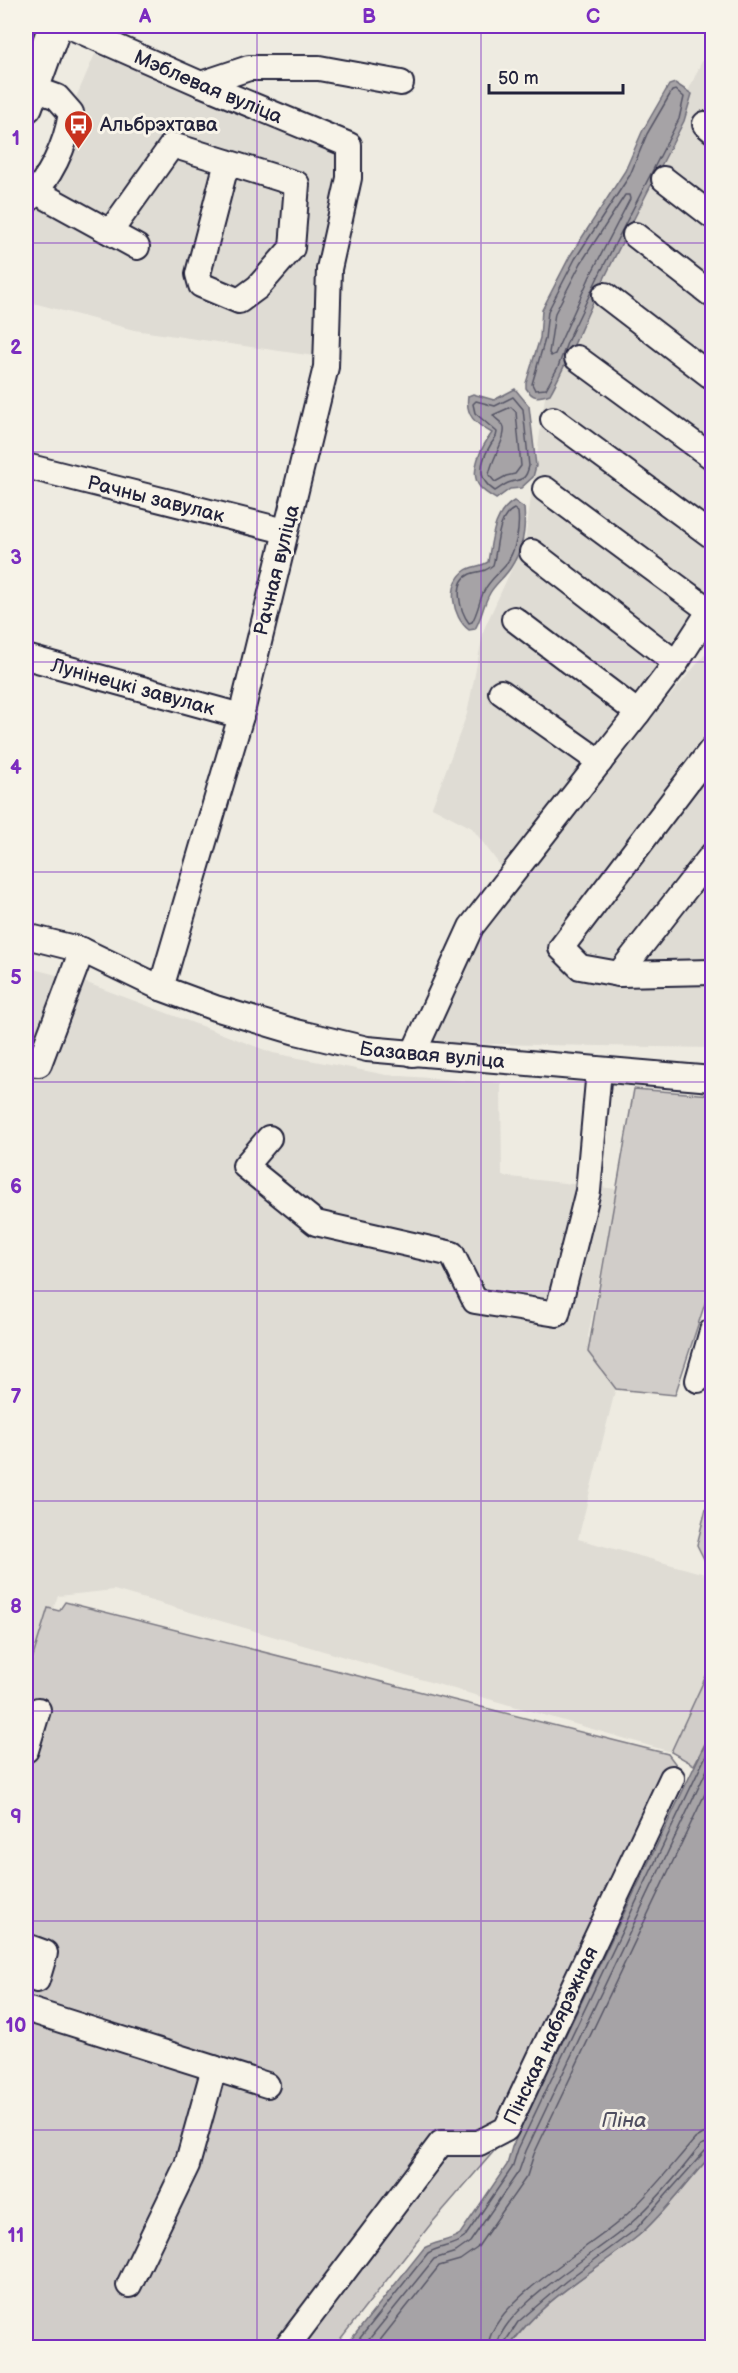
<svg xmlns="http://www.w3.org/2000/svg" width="738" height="2373" font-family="'Balsamiq Sans',sans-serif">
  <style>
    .built { fill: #dfdcd4 }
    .green { fill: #d1cdc9; stroke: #7a7882; stroke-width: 1.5 }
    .water { fill: #a6a3a6; stroke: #716f7b; stroke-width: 1.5 }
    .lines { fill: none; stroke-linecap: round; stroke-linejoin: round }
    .shore { stroke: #575666; stroke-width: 1.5 }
    .minor-casing { stroke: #22223b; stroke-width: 28 }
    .major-casing { stroke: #22223b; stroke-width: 36 }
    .minor { stroke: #f7f3e8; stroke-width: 24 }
    .major { stroke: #f7f3e8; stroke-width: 32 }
    .grid { fill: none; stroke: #7b2cbf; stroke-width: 1.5; stroke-opacity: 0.55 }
    .labels { text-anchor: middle; stroke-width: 6; stroke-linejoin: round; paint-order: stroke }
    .street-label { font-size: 20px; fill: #22223b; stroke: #f7f3e8 }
    .poi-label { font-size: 20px; fill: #22223b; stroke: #f7f3e8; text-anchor: start }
    .water-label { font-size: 21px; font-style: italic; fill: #504f60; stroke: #f7f3e8 }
    .neatline { fill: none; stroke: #7b2cbf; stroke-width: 2 }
    .grid-label { font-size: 20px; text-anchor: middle; font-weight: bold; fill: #7b2cbf }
  </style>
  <rect width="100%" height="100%" fill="#eeebe1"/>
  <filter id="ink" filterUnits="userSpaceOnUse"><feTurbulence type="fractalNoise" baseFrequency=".0167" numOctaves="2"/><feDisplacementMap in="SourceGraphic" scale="12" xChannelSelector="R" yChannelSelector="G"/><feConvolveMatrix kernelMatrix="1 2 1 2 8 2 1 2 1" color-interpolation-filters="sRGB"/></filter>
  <g filter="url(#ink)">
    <g class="built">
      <path d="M712,40v596l-201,244 -39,-52 -40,-21 35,-93 17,-85 41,-89 20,-143z"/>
      <path d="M95,54l248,94 -19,110 -10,98 -180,-26 -108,-29v-89z"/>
      <path d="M712,646v402l-280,-5 20,-87z"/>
      <path d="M26,967l61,16 186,70 114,22 114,8 1,93 115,13 -29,148 32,34 -42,168 134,37v87l-41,89 -557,-162 -56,6 -32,82z"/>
    </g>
    <g class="green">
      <path d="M634,1089l78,6v187l-37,113 -59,-6 -28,-37z"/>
      <path d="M712,1484v91l-15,-30z"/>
      <path d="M65,1602l603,152 15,20 -169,354 -84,97 -96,122 -308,1v-669l22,-71 11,3z"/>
      <path d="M712,1663v67l-18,35 -23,-13z"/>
      <path d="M712,2151v196l-203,1c32,-49 85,-76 129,-112 23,-19 48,-53 69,-76z"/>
    </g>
    <g class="water">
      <path d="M675,83l17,11 -8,27c-27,53 -55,106 -81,160 -19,38 -33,77 -53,113 -12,4 -17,5 -24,-6v-5l14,-45 2,-28 28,-54 55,-85 17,-39 27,-47z"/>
      <path d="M515,389l14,17 7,60 -3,11 -12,11 -11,1 -14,10c-5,-3 -12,-7 -16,-12 -12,-15 2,-41 12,-54 -16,-9 -27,-17 -24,-37l5,-2 21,6z"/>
      <path d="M514,501l10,7c2,21 -1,41 -13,59 -6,10 -16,17 -21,26 -7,12 -8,24 -15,36l-6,1c-17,-13 -23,-46 -3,-60 6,-4 14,-3 22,-8 4,-22 5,-49 26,-61z"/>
      <path d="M712,1730v421l-5,9c-21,23 -46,57 -69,76 -44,36 -97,63 -129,111h-164l79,-99c12,-7 24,-6 36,-14l47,-69 5,-18z"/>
    </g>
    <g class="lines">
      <g class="shore">
        <path d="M676,90l8,7 -5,22 -81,158 -30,63 -10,27 -12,22 -11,1 -3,-6 13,-45 3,-28 27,-52 55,-84 17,-41 25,-43z"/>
        <path d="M625,195h4l1,4 -39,75 -36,80 -4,2 -2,-3 6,-40 26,-50z"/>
        <path d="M513,397l10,12 6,57c-4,17 -9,12 -21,17 -5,2 -9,6 -13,8 -19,-12 -15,-29 -4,-47 3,-5 6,-6 6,-12l-22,-19 -2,-9 3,-3 19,5z"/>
        <path d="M511,407l5,5 5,54 -6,8 -9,2 -11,6 -6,-7c2,-16 20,-40 14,-50 -3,-4 -8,-6 -10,-10z"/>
        <path d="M514,509l4,3c2,18 -2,38 -13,54 -7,8 -16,15 -21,25 -5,10 -6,21 -12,31l-3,1c-9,-12 -17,-41 1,-49 10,-4 12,0 23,-9 5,-16 3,-48 21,-56z"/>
        <path d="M352,2348l76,-95c12,-7 24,-6 36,-15l48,-70 6,-19 194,-406"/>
        <path d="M362,2348l72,-89 22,-7 14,-10 49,-71 7,-20 186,-392"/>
        <path d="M374,2348l65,-82 21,-6 17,-12 50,-72 7,-22 178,-375"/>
        <path d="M488,2348c1,-46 105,-101 136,-131 26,-23 48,-52 71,-78l8,-5 9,-2"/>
        <path d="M497,2348c2,-40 104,-97 133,-124 24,-21 51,-53 71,-79l11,-4"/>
        <path d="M504,2348l1,-6 13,-20 48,-41 69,-51 70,-79 7,-2"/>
      </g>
      <defs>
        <g id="minor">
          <path id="s1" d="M69,26l132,58 148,61v33l-20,91 -3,98 -85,349 -80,272"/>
          <path d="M201,84l48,-16h70l82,15"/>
          <path d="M705,124l7,6"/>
          <path d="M664,179l48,37"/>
          <path d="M35,191l102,56"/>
          <path d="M26,202c24,-23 40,-56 45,-89l-14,-16 -25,-9"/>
          <path d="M110,232l62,-87 125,39 -5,64 -34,39 -19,14 -38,-16 -3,-11 29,-112"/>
          <path d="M635,235l77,60"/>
          <path d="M605,295l107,82"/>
          <path d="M577,358l135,99"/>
          <path d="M553,419l159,117"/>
          <path id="s2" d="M26,466l259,65"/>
          <path d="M545,489l165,122"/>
          <path d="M532,552l144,111"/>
          <path d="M514,619l124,94"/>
          <path id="s3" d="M26,657l215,59"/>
          <path d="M501,692l99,70"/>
          <path d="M712,749l-151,199 19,19 39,7 93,-2"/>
          <path id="s4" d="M26,936l56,14 79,38 54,20 81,24 71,17 345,30"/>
          <path d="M619,974l93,-119"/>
          <path d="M413,1054l58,-127 167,-214 38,-50 36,-56"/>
          <path d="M26,1063l13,1 43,-114"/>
          <path d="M269,1138l-24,28 71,57 136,31 23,47 82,13 31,-123 11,-121"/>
          <path d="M698,1380l14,-49"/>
          <path d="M26,1750l12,-40"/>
          <path d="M26,1946l19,7 -8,27"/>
          <path d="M26,2009l241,76"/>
          <path d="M129,2285l58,-120 27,-97"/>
          <path id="s5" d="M286,2348l155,-205h38l27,-14 166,-351"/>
        </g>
        <path id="major" d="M26,106l29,-80"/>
      </defs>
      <use href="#minor" class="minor-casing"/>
      <use href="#major" class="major-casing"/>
      <use href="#minor" class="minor"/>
      <use href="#major" class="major"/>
    </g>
  </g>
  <path class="grid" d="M257,26v2322M481,26v2322M26,243h686M26,452h686M26,662h686M26,872h686M26,1082h686M26,1291h686M26,1501h686M26,1711h686M26,1921h686M26,2130h686"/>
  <defs>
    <symbol id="bus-pin" viewBox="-11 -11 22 30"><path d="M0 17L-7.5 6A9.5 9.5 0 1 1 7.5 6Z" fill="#c8321e" stroke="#f7f3e8"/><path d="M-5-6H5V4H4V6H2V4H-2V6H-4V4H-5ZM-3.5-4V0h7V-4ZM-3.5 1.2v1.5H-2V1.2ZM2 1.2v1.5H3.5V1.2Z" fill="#fff"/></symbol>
  </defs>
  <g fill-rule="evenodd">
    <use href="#bus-pin" x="62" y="108" width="33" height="45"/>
  </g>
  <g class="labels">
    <g class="street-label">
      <text dy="7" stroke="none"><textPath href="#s1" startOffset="152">Мэблевая вуліца</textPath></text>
      <text dy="7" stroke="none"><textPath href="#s2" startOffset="134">Рачны завулак</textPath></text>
      <text transform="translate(276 570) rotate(-76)" y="7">Рачная вуліца</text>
      <text dy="7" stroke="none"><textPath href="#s3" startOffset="111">Лунінецкі завулак</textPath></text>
      <text dy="7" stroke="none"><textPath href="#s4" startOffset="426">Базавая вуліца</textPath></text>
      <text dy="7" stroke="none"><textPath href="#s5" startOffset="429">Пінская набярэжная</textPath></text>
    </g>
    <g class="poi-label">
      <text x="100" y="131">Альбрэхтава</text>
    </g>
    <g class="water-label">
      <text x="624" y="2127">Піна</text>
    </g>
  </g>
  <rect width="738" height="2373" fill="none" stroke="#f7f3e8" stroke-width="66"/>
  <path d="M489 84v9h134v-9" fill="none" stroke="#22223b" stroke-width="3"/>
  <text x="498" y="84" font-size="18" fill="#22223b" stroke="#f7f3e8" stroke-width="4.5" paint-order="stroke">50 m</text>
  <rect x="33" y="33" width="672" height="2307" class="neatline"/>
  <g class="grid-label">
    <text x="145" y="23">A</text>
    <text x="369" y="23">B</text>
    <text x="593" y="23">C</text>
    <text x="16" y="145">1</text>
    <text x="16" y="354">2</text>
    <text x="16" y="564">3</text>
    <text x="16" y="774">4</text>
    <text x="16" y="984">5</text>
    <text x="16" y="1193">6</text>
    <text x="16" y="1403">7</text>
    <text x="16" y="1613">8</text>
    <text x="16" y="1823">9</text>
    <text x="16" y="2032">10</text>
    <text x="16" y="2242">11</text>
  </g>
</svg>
